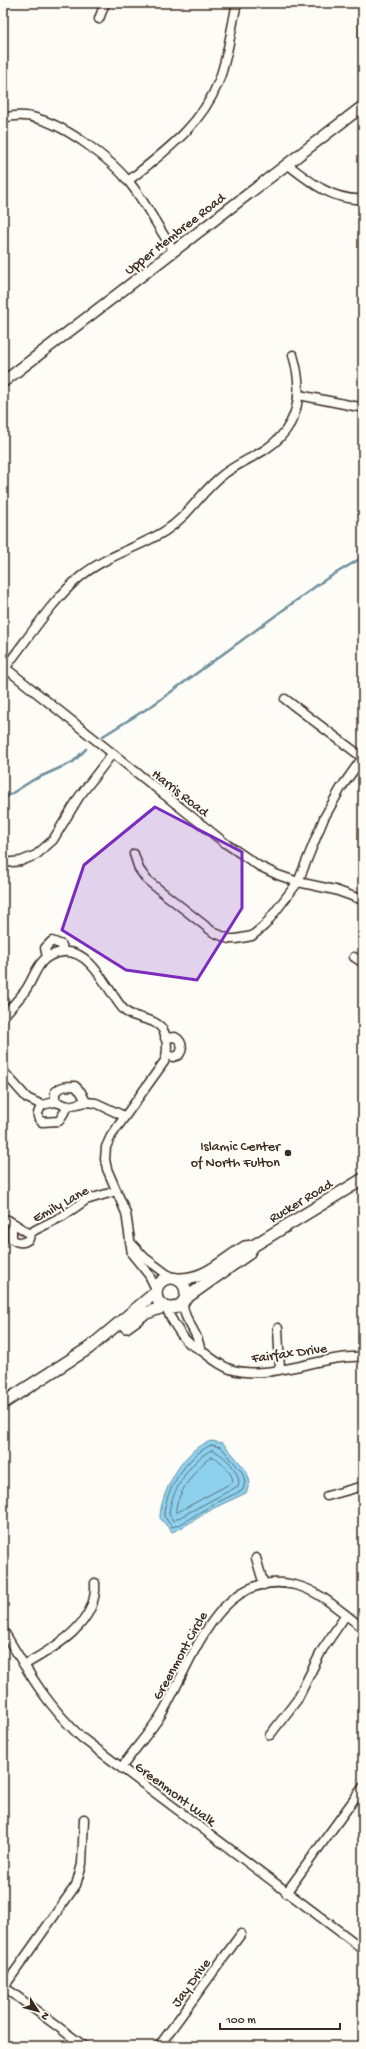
<svg xmlns="http://www.w3.org/2000/svg" width="366" height="2049" font-family="'Gochi Hand',sans-serif">
  <style>
    .green { fill: #aeeeb7; stroke: #748c6a }
    .water { fill: #8dd1ef; stroke: #6c8e9b }
    .lines { fill: none; stroke-linecap: round; stroke-linejoin: round }
    .shore { stroke: #5c6d72; stroke-width: 1 }
    .stream { stroke: #6c8e9b; stroke-width: 2.5 }
    .minor-casing { stroke: #3b2a1e; stroke-width: 11 }
    .tertiary-casing { stroke: #3b2a1e; stroke-width: 13 }
    .secondary-casing { stroke: #3b2a1e; stroke-width: 14 }
    .minor { stroke: #fdfcf7; stroke-width: 8 }
    .tertiary { stroke: #fdfcf7; stroke-width: 10 }
    .secondary { stroke: #fdfcf7; stroke-width: 11 }
    .marked { fill: #7b2cbf; fill-opacity: 0.2; stroke: #7b2cbf; stroke-width: 3; stroke-linejoin: round }
    .poi-dot { fill: #3b2a1e; stroke: #fdfcf7; stroke-width: 1.5 }
    .labels { text-anchor: middle; stroke-width: 4; stroke-linejoin: round; paint-order: stroke }
    .street-label { font-size: 14px; fill: #3b2a1e; stroke: #fdfcf7 }
    .poi-label { font-size: 14px; fill: #3b2a1e; stroke: #fdfcf7; text-anchor: end }
  </style>
  <rect width="100%" height="100%" fill="#fdfcf7"/>
  <filter id="ink" filterUnits="userSpaceOnUse"><feTurbulence type="fractalNoise" baseFrequency=".025" numOctaves="2"/><feDisplacementMap in="SourceGraphic" scale="8" xChannelSelector="R" yChannelSelector="G"/><feConvolveMatrix kernelMatrix="1 2 1 2 8 2 1 2 1" color-interpolation-filters="sRGB"/></filter>
  <g filter="url(#ink)">
    <path class="green" d="M358,3h5v110l-3,3z"/>
    <path class="water" d="M211,1441l12,2 23,27 4,12 -4,11 -32,15 -31,19 -11,5 -12,-14c0,-20 15,-50 30,-64 6,-7 13,-10 21,-13z"/>
    <g class="lines">
      <g class="shore">
        <path d="M211,1445l10,2 21,25 3,10 -2,8 -31,15 -31,19 -9,3 -8,-11c0,-25 24,-61 47,-71z"/>
        <path d="M212,1450c11,3 31,24 26,36l-65,35 -4,-7c1,-21 23,-56 43,-64z"/>
        <path d="M212,1457c8,1 21,17 21,25l-57,31c-3,-14 23,-51 36,-56z"/>
      </g>
      <g class="stream">
        <path d="M103,736l50,-31 170,-124 40,-24"/>
        <path d="M3,799l30,-19 40,-18 13,-13"/>
      </g>
      <defs>
        <g id="minor">
          <path d="M99,19l6,-16"/>
          <path d="M3,118c12,-3 25,-3 36,1 28,8 72,40 90,63 17,21 29,46 45,69"/>
          <path d="M287,164c23,18 46,37 76,35"/>
          <path d="M128,181c35,-28 73,-55 90,-98 10,-25 13,-54 19,-80"/>
          <path d="M299,395l60,12"/>
          <path d="M3,666l222,177 34,23 19,9 20,7 37,8 28,10"/>
          <path d="M5,668c22,-28 48,-69 75,-91 25,-21 58,-29 85,-46 24,-15 37,-41 59,-57 13,-10 28,-16 42,-25 34,-23 38,-57 27,-94"/>
          <path d="M285,699l77,58"/>
          <path d="M134,854l5,15 8,11 66,52 16,7h7l16,-3 13,-11 33,-43 26,-64 17,-30 22,-31"/>
          <path d="M3,863l18,-2 15,-6 17,-15 26,-43 33,-43"/>
          <path d="M47,957l-2,-9 7,-7 10,4 1,7"/>
          <path d="M354,957l9,6"/>
          <path d="M3,1017c7,-9 15,-17 22,-26 12,-17 12,-36 38,-39 30,-3 46,43 62,59 11,9 30,6 38,19 5,8 5,25 1,32l-53,74 -5,11 -1,12 2,10 19,44 6,41 17,21 7,14"/>
          <path d="M165,1038l10,-1c7,4 9,11 4,18l-6,2 -6,-2"/>
          <path d="M3,1071l24,27 15,7 13,-3 13,4 18,-4 10,1 28,13"/>
          <path d="M55,1102v-10c6,-6 11,-6 20,-6l6,6 5,10"/>
          <path d="M42,1105c-4,7 -7,12 0,17l17,-1 9,-15"/>
          <path d="M3,1219l5,1 22,14"/>
          <path d="M15,1224l-3,5v10c6,4 11,5 17,0l1,-5 5,-4 28,-14 23,-16 30,-9"/>
          <path d="M130,1242l15,16 27,20"/>
          <path d="M183,1303c0,18 16,29 17,46"/>
          <path d="M166,1308c4,9 15,29 23,35 4,3 9,5 13,8 9,7 17,14 28,18 39,13 92,-15 133,-12"/>
          <path d="M278,1328l2,41"/>
          <path d="M327,1496l36,-10"/>
          <path d="M256,1558l8,27"/>
          <path d="M3,1630c25,42 43,74 79,108l281,211"/>
          <path d="M24,1665c30,-17 74,-41 71,-82"/>
          <path d="M270,1735l27,-35 25,-50 24,-35"/>
          <path d="M121,1768c13,-18 28,-35 40,-53 31,-51 56,-148 134,-130 26,6 47,28 68,43"/>
          <path d="M286,1893l77,-106"/>
          <path d="M3,1986l81,60"/>
          <path d="M4,1987l72,-102 6,-21 2,-45"/>
          <path d="M159,2046l82,-112"/>
        </g>
        <path id="tertiary" d="M3,382l360,-276"/>
        <g id="secondary">
          <circle cx="171" cy="1293" r="15"/>
          <path d="M177,1279c29,1 44,-18 68,-32l8,-1 110,-67"/>
          <path d="M186,1298l62,-44 5,-8"/>
          <path d="M126,1327l18,-13 19,-7"/>
          <path d="M3,1403l86,-55 67,-56"/>
        </g>
      </defs>
      <use href="#minor" class="minor-casing"/>
      <use href="#tertiary" class="tertiary-casing"/>
      <use href="#secondary" class="secondary-casing"/>
      <use href="#minor" class="minor"/>
      <use href="#tertiary" class="tertiary"/>
      <use href="#secondary" class="secondary"/>
    </g>
  </g>
  <path class="marked" d="M155,807l87,45v56l-45,72 -71,-10 -64,-40 22,-65z"/>
  <circle class="poi-dot" cx="288" cy="1153" r="4"/>
  <g class="labels">
    <g class="street-label">
      <text transform="translate(174 233) rotate(-38)" y="5">Upper Hembree Road</text>
      <text transform="translate(181 792) rotate(38)" y="5">Harris Road</text>
      <text transform="translate(300 1200) rotate(-31)" y="5">Rucker Road</text>
      <text transform="translate(60 1203) rotate(-29)" y="5">Emily Lane</text>
      <text transform="translate(289 1352) rotate(-8)" y="5">Fairfax Drive</text>
      <text transform="translate(179 1655) rotate(-61)" y="5">Greenmont Circle</text>
      <text transform="translate(176 1793) rotate(37)" y="5">Greenmont Walk</text>
      <text transform="translate(190 1982) rotate(-54)" y="5">Jay Drive</text>
    </g>
    <g class="poi-label">
      <text x="280" y="1150">Islamic Center<tspan x="280" dy="16">of North Fulton</tspan></text>
    </g>
  </g>
  <rect width="366" height="2049" fill="none" stroke="#fdfcf7" stroke-width="16"/>
  <rect x="8" y="8" width="350" height="2033" fill="none" stroke="#3b2a1e" stroke-width="1.5" filter="url(#ink)"/>
  <g transform="translate(38 2011) rotate(126)" stroke="#fdfcf7" stroke-width="3" paint-order="stroke">
  <path d="M0-3L7 15L0 10L-7 15Z" fill="#3b2a1e"/>
  <text y="-6" font-size="11" font-weight="bold" text-anchor="middle" fill="#3b2a1e">N</text>
  </g>
  <path d="M220 2023v6h120v-6" fill="none" stroke="#3b2a1e" stroke-width="2"/>
  <text x="226" y="2023" font-size="12" fill="#3b2a1e" stroke="#fdfcf7" stroke-width="3" paint-order="stroke">100 m</text>
</svg>
